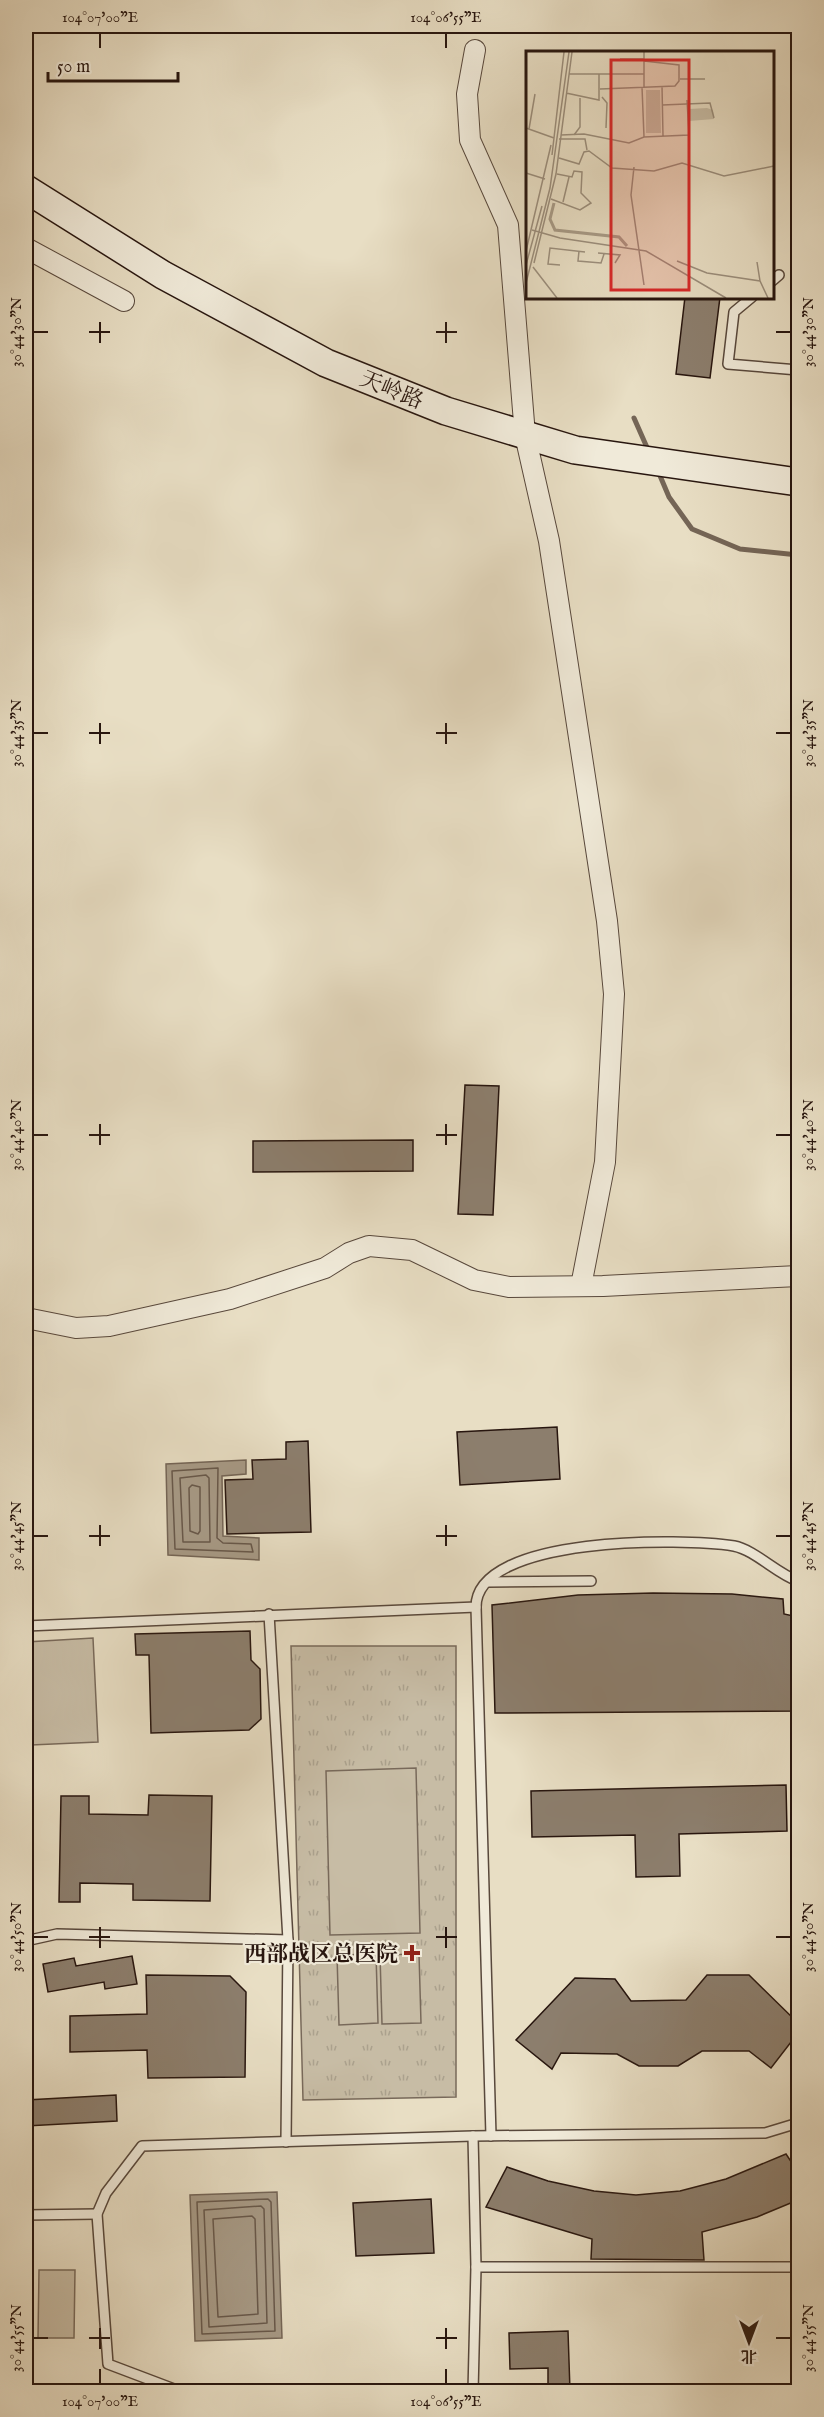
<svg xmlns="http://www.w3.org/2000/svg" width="824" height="2417" font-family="'IM FELL English','Noto Serif SC',serif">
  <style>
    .park { fill: url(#park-tufts); stroke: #78695a; stroke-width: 1.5 }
    .pitch { fill: #c7bca5; stroke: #78695a; stroke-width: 1.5 }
    .water { fill: #a79a86; stroke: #746556; stroke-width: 1.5 }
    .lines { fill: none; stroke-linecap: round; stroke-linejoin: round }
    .shore { stroke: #68584a; stroke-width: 1.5 }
    .stream { stroke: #746556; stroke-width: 5 }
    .building { fill: #8c7e6d; stroke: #28160f; stroke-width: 1.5 }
    .lane-casing { stroke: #58483c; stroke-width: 12 }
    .street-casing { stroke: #58483c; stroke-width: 22 }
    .secondary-casing { stroke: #28160f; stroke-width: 30 }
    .lane { stroke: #f0ead9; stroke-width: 9 }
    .street { stroke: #f0ead9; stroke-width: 20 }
    .secondary { stroke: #f0ead9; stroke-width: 27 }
    .ticks { fill: none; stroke: #28160f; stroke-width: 2 }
    .poi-dot { fill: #8f2418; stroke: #f0ead9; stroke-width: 2 }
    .labels { text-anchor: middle; stroke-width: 4.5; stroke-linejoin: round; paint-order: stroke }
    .street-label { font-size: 22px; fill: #28160f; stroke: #f0ead9 }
    .poi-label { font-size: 22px; font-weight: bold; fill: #28160f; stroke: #f0ead9; text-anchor: end }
    .inset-river { fill: none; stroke: #a79a86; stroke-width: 3 }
    .inset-road { fill: none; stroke: #9b8e7c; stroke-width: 1.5 }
    .view { fill: #d62828; fill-opacity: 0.15; stroke: #d62828; stroke-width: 3 }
    .inset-edge { fill: none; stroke: #28160f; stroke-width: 3 }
    .neatline { fill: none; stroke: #28160f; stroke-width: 2 }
    .ticks-label { font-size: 15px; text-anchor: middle; fill: #28160f }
  </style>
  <defs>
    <pattern id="park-tufts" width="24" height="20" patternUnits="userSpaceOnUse" patternTransform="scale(1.5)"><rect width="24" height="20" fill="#c7bca5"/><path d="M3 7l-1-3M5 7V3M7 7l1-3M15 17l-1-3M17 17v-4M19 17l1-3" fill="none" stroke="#aba18d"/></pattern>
  </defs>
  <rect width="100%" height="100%" fill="#e8dec4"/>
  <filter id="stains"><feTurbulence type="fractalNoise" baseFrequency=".00333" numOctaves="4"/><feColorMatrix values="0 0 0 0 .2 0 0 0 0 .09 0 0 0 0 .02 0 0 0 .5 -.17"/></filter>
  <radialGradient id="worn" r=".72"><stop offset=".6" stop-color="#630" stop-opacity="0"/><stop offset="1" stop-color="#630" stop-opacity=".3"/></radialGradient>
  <path class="park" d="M291,1646h165v451l-153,3z"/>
  <g class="pitch">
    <path d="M93,1638l5,104 -67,3 -5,-103z"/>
    <path d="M416,1768l4,165 -90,2 -4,-164z"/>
    <path d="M376,1954l2,69 -39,2 -2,-70z"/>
    <path d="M419,1954l2,69 -39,1 -2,-69z"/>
    <path d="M39,2270h36l-1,68h-36z"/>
  </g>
  <g class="water">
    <path d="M246,1460v14l-24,2 1,60 36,2v22l-91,-5 -2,-91z"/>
    <path d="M277,2192l5,146 -87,3 -5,-146z"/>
  </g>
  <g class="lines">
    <g class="shore">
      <path d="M218,1468l-1,70 6,5 28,1 2,8 -78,-3 -3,-78z"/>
      <path d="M206,1475l3,3 1,64h-27l-3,-64z"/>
      <path d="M192,1485l8,2v44l-2,3 -8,-3 -1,-43z"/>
      <path d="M268,2199l3,3 4,129 -73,3 -5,-132z"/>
      <path d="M261,2206l3,3 3,114 -58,4 -5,-117z"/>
      <path d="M252,2216l3,3 3,95 -40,3 -5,-98z"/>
    </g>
    <g class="stream">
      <path d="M634,418l15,34"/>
      <path d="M658,471l11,26 23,32 48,20 58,6"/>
    </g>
  </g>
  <g class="building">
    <path d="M685,297h35l-10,81 -34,-4z"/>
    <path d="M465,1085l34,1 -6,129 -35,-1z"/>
    <path d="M413,1140v31l-160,1v-31z"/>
    <path d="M557,1427l3,52 -100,6 -3,-53z"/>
    <path d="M308,1441l3,91 -84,2 -2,-54 28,-1 -1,-19 34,-1v-17z"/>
    <path d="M653,1593l79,1 51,5 1,15 14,3v94l-303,2 -3,-108 86,-10z"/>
    <path d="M250,1631l1,29 9,9 1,50 -12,11 -98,3 -2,-78h-13l-1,-21z"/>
    <path d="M786,1785l1,46 -108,3 1,42 -44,1 -1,-42 -103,2 -1,-46z"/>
    <path d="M149,1795l63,1 -2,105 -77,-1v-16l-53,-1v19h-21l2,-106h28v18l59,1z"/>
    <path d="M132,1956l5,28 -32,5 -1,-7 -56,10 -5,-28 31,-6 2,8z"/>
    <path d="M146,1975l84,1 16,16 -1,85 -97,1 -1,-28 -77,2v-36l77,-2z"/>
    <path d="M707,1975h42l49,48v10l-27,35 -22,-17h-47l-24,15h-39l-22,-12 -56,-1 -9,16 -36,-29 59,-62 40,1 16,22 55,-1z"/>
    <path d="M116,2095l1,26 -91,5v-26z"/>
    <path d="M786,2154l12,18v28l-41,17 -55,15 2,28 -113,-1 1,-20 -106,-32 21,-40 41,14 46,10 42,4 44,-4 46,-12z"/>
    <path d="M431,2199l3,54 -78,3 -3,-53z"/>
    <path d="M568,2331l2,60h-22v-23l-38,1 -1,-36z"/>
  </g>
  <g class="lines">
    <defs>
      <g id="lane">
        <path d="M772,281l7,-6"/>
        <path d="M752,297l-18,15 -6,52 70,6"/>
        <path d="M488,1582l103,-1"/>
        <path d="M476,1607l15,529"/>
        <path d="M269,1614l19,326 -2,202"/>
        <path d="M26,1626l450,-19c0,-72 209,-69 258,-61 21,4 43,28 64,35"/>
        <path d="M26,1945l4,-5 27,-6 231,6"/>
        <path d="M26,2215l71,-1"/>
        <path d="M476,2267h322"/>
        <path d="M182,2392l-74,-28 -11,-150 9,-21 36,-47 331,-10 292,-3 33,-10"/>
        <path d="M473,2392l3,-125 -3,-131"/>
      </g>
      <g id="street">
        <path d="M475,50l-8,44 3,46 38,85 17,210 24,106 58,380 7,73 -9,168 -24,124"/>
        <path d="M26,248l98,53"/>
        <path d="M26,1318l50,10 33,-2 121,-27 95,-31 24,-15 20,-7 43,4 62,30 35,7 94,-1 195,-10"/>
      </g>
      <path id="secondary" d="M26,189l137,86 163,88 120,48 129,39 223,32"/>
    </defs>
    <use href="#lane" class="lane-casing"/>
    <use href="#street" class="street-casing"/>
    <use href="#secondary" class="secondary-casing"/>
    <use href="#lane" class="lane"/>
    <use href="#street" class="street"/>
    <use href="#secondary" class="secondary"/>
  </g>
  <path class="ticks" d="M100,33v15M446,33v15M100,322v21M446,322v21M33,332h15M89,332h21M436,332h21M776,332h15M100,723v21M446,723v21M33,733h15M89,733h21M436,733h21M776,733h15M100,1124v21M446,1124v21M33,1135h15M89,1135h21M436,1135h21M776,1135h15M100,1525v21M446,1525v21M33,1536h15M89,1536h21M436,1536h21M776,1536h15M100,1927v21M446,1927v21M33,1937h15M89,1937h21M436,1937h21M776,1937h15M100,2328v21M446,2328v21M33,2338h15M89,2338h21M436,2338h21M776,2338h15M100,2369v15M446,2369v15"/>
  <path class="poi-dot" d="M409 1944h6v6h6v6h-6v6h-6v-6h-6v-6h6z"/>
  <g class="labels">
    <g class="street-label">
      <text transform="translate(392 389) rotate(22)" y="8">天岭路</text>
    </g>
    <g class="poi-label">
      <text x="398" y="1961">西部战区总医院</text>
    </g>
  </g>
  <g transform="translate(526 51)">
    <rect width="248" height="248" fill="#e8dec4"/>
    <path d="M120,39h14l1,43h-15zM181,57l6,2 1,9 -25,2v-12z" fill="#c7bca5"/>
    <path class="inset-river" d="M28,152l-4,16 5,11 64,7 8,9"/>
    <path class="inset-road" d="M118,1v35M94,8h24M43,23h75M154,28h25M136,35l1,50M116,36l2,50M74,38l75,-3 4,-5v-16l-35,-4M40,42l33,7v-26M76,46l5,6 -1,25M136,54l48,-2 4,15M0,77l28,10M3,78l6,-35M35,84l23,-1 45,9 15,-6 45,-2 -2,-35M48,84l6,-8v-29M33,88h26l2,11M26,104l12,-103M33,107l20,6 5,-12 5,-1 23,17 42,3 28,-8 42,13 50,-10M108,116l-3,28 13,90M0,122l19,6M25,148l29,11 11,-7 -10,-10 1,-21 -8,-1 -2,6 -15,-3M37,151l6,-25M6,179l28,8 86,13 80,47M0,200l25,-106M53,200l-1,10 23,2 3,-9M72,202l22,2 -5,8M151,210l30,12 53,8 8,17M231,211l3,19M8,212l22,-89 16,-122M0,214l16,-59M34,214l-12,-1 2,-16 35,4M7,216l24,31M0,232l24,-95 19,-136"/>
    <path class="view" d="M85,9h78v230h-78z"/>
    <rect width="248" height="248" class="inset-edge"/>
  </g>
  <rect width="824" height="2417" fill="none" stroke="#e8dec4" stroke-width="66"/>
  <g transform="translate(749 2342) rotate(180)" stroke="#f0ead9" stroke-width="4.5" paint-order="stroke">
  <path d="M0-4.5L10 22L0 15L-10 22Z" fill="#28160f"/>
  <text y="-9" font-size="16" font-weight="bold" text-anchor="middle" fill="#28160f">北</text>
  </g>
  <path d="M48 72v9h130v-9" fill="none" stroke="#28160f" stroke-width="3"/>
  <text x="57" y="72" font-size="18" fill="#28160f" stroke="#f0ead9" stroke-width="4.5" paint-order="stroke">50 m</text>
  <rect x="33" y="33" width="758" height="2351" class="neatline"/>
  <g class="ticks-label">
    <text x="100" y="22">104°07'00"E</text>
    <text x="446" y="22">104°06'55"E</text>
    <text transform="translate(808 332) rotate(-90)" y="5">30°44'30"N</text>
    <text transform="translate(16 332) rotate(-90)" y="5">30°44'30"N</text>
    <text transform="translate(808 733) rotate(-90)" y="5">30°44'35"N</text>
    <text transform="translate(16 733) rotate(-90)" y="5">30°44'35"N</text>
    <text transform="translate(808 1135) rotate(-90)" y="5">30°44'40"N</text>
    <text transform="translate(16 1135) rotate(-90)" y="5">30°44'40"N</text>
    <text transform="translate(16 1536) rotate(-90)" y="5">30°44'45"N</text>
    <text transform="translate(808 1536) rotate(-90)" y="5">30°44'45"N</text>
    <text transform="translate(808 1937) rotate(-90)" y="5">30°44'50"N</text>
    <text transform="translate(16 1937) rotate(-90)" y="5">30°44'50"N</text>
    <text transform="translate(16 2338) rotate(-90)" y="5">30°44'55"N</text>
    <text transform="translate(808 2338) rotate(-90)" y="5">30°44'55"N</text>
    <text x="100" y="2406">104°07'00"E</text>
    <text x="446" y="2406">104°06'55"E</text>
  </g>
  <rect width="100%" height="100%" filter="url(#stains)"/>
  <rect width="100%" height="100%" fill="url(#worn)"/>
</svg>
